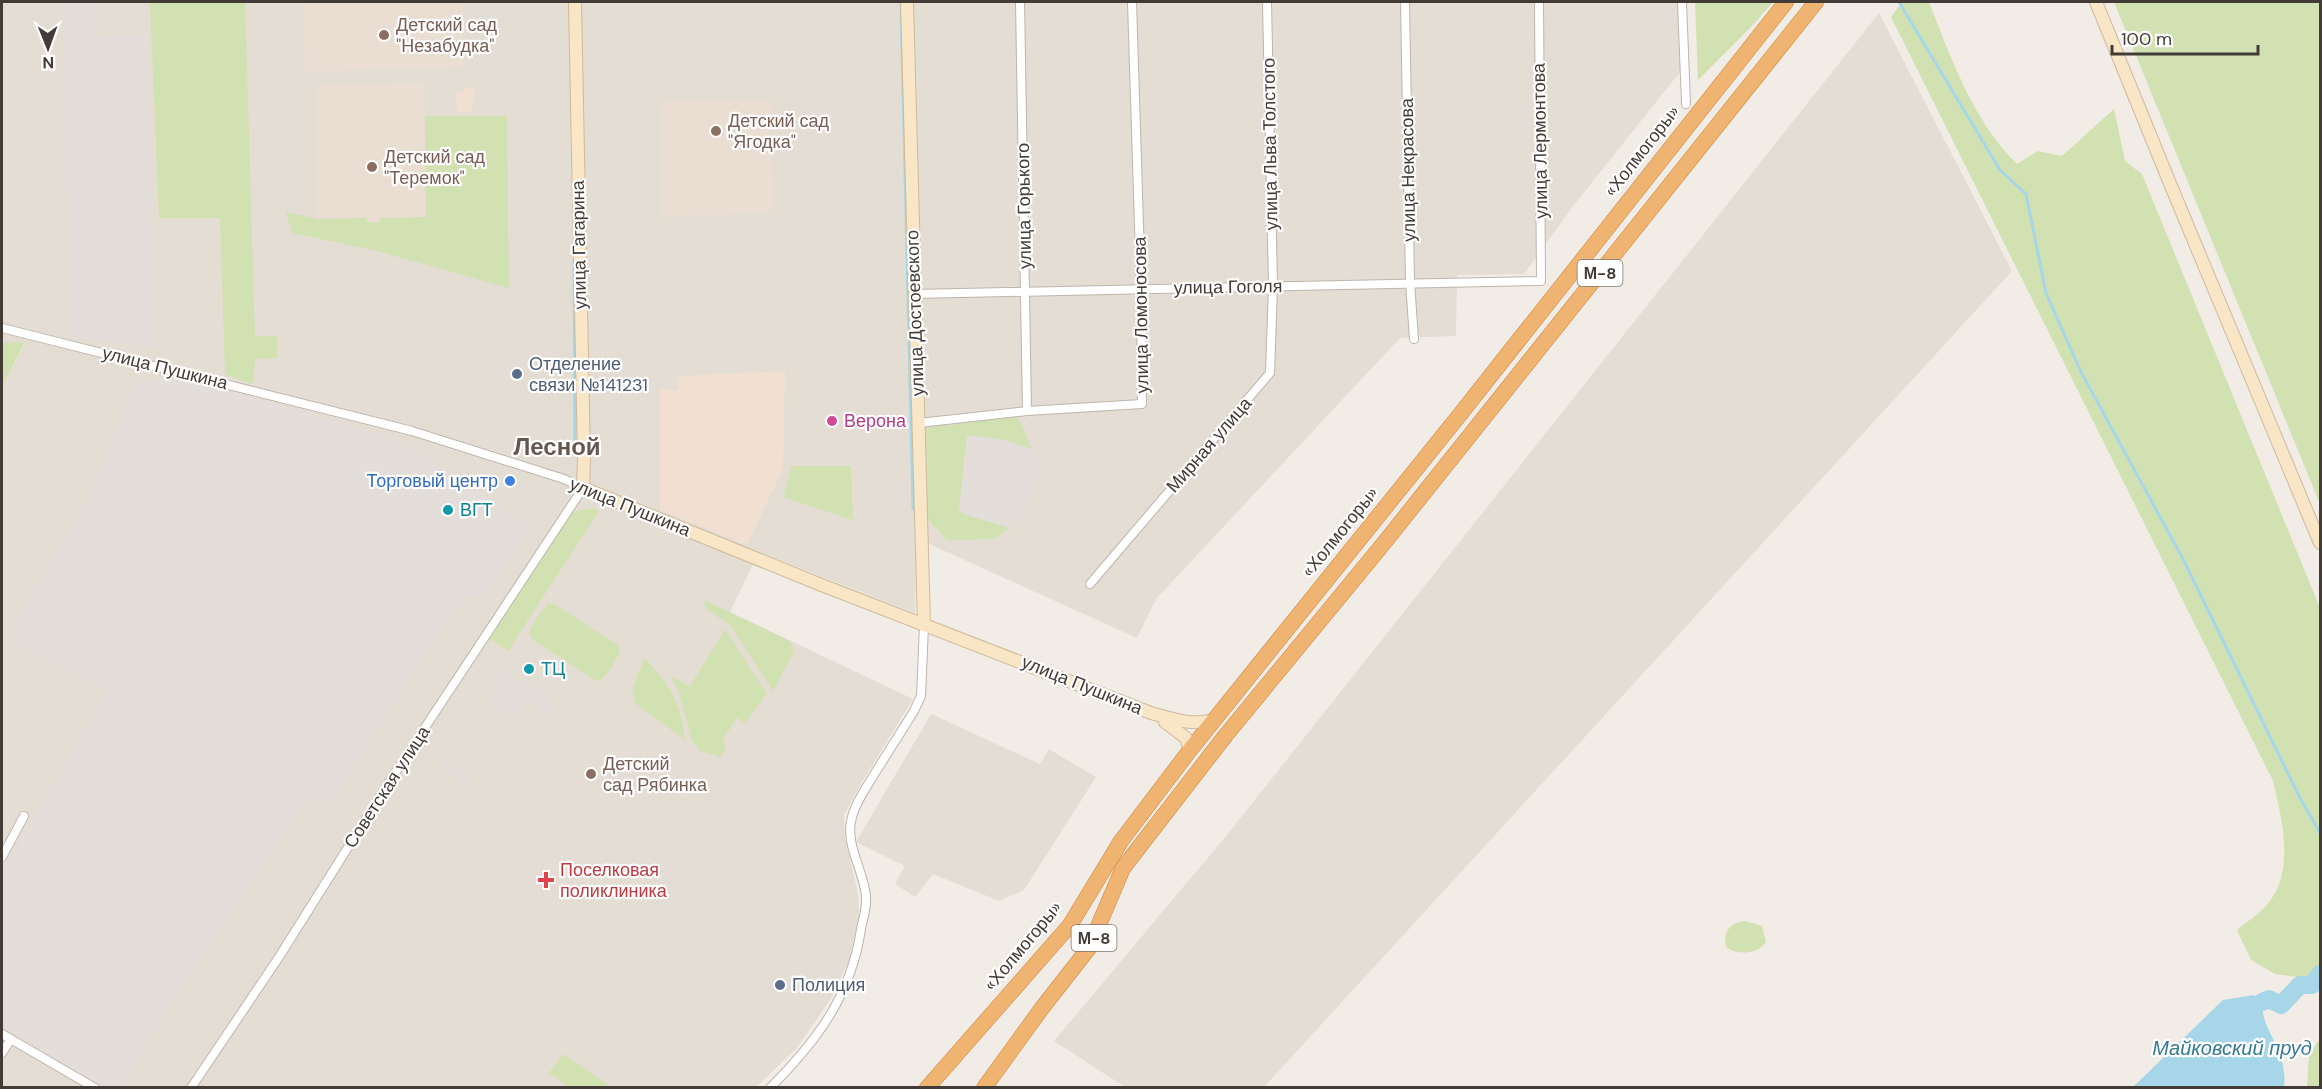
<svg xmlns="http://www.w3.org/2000/svg" width="2322" height="1089" font-family="'DM Sans',sans-serif">
  <style>
    .residential { fill: #e4ddd4 }
    .commercial { fill: #f1e0d2 }
    .industrial { fill: #e3deda }
    .education { fill: #e9ded1 }
    .green { fill: #d2e1b2 }
    .water { fill: #a7d6e8 }
    .lines { fill: none; stroke-linecap: round; stroke-linejoin: round }
    .stream { stroke: #a7d6e8; stroke-width: 3 }
    .river { stroke: #a7d6e8; stroke-width: 18 }
    .street-casing { stroke: #beb5ac; stroke-width: 10 }
    .secondary-casing { stroke: #cfba9c; stroke-width: 14 }
    .highway-casing { stroke: #cd8743; stroke-width: 16 }
    .street { stroke: #fff; stroke-width: 8 }
    .secondary { stroke: #f9e6c7; stroke-width: 12 }
    .highway { stroke: #efb472; stroke-width: 15 }
    .education-dot { fill: #8d6e63; stroke: #fff; stroke-width: 2 }
    .service-dot { fill: #5c6f8a; stroke: #fff; stroke-width: 2 }
    .hotel-dot { fill: #d1479c; stroke: #fff; stroke-width: 2 }
    .shop-dot { fill: #3f7fe0; stroke: #fff; stroke-width: 2 }
    .culture-dot { fill: #0f9aa8; stroke: #fff; stroke-width: 2 }
    .health-dot { fill: #e0444e; stroke: #fff; stroke-width: 2 }
    .labels { text-anchor: middle; stroke-width: 4.5; stroke-linejoin: round; paint-order: stroke }
    .shield { fill: #fff; stroke: #7b7672; stroke-width: 1.5 }
    .shield-label { font-size: 16px; font-weight: bold; fill: #433c36 }
    .education-label { font-size: 18px; fill: #785e54; stroke: #fff; text-anchor: start }
    .street-label { font-size: 18px; fill: #433c36; stroke: #fff }
    .service-label { font-size: 18px; fill: #4e5e75; stroke: #fff; text-anchor: start }
    .hotel-label { font-size: 18px; fill: #b23c85; stroke: #fff; text-anchor: start }
    .shop-label { font-size: 18px; fill: #366cbe; stroke: #fff; text-anchor: end }
    .culture-label { font-size: 18px; fill: #0d838f; stroke: #fff; text-anchor: start }
    .health-label { font-size: 18px; fill: #be3a42; stroke: #fff; text-anchor: start }
    .water-label { font-size: 20px; font-style: italic; fill: #367994; stroke: #fff }
    .district-label { font-size: 24px; font-weight: bold; fill: #64584e; stroke: #fff }
  </style>
  <rect width="100%" height="100%" fill="#f1ece5"/>
  <g class="residential">
    <path d="M2,2h1684l2,60 -114,143 -50,69 -67,1 -1,61 -56,2 -244,261 -19,39 -221,-100 -1,75 -156,-61 -29,60 183,87 -51,83 -18,33 1,23 13,55 1,24 -10,44 -19,39 -33,48 -41,39 -754,1v-701l23,-44h-23z"/>
    <path d="M1879,13l133,258 -748,816h-139l-71,-46 173,-206z"/>
    <path d="M931,714l109,50 9,-15 47,28 -72,113 -25,11 -66,-27 -18,23 -20,-13 10,-18 -49,-24z"/>
  </g>
  <g class="commercial">
    <path d="M475,87l-3,25h-15l-1,-19h7l1,-5z"/>
    <path d="M785,371l-2,98 -36,76 -87,-35v-120h18v-14z"/>
  </g>
  <g class="industrial">
    <path d="M63,2h30v35l54,-3 9,314 -86,-10z"/>
    <path d="M136,379l65,4 194,56 136,86 -48,72 -18,1 -34,46 -103,163 -16,-10 -19,21 -82,126 -7,6 -84,137 -15,1 -103,-64v-150l104,-182 -99,-57 80,-133z"/>
    <path d="M967,434l37,6 28,9 9,18 -17,51 -14,10 -44,-13 -7,-4z"/>
    <path d="M500,669l56,34 -7,12 -23,-13 -10,17 -28,-16 10,-17 -6,-5z"/>
    <path d="M442,760l31,21 -5,7 -30,-21z"/>
  </g>
  <g class="education">
    <path d="M304,2h159l1,66 -159,3z"/>
    <path d="M424,83l2,134 -45,1v4h-14l-1,-4 -48,1 -1,-134z"/>
    <path d="M771,101l2,111 -111,5 -2,-115z"/>
  </g>
  <g class="green">
    <path d="M150,2h95l10,334h22v22l-22,1 -2,25 -28,-10 -5,-156h-61z"/>
    <path d="M1695,2h78l-22,25 -53,53z"/>
    <path d="M1902,2h27c22,56 44,119 88,162l21,-13 24,5 52,-47 11,52 17,13 178,434v372l-45,-6 -24,-14 -14,-30c9,-8 21,-15 29,-24 30,-33 16,-87 7,-125l-382,-764z"/>
    <path d="M2114,2h206v502z"/>
    <path d="M425,116h82l2,172 -136,-38 -81,-17 -6,-21 32,7 49,-1v4h13v-4l46,-1z"/>
    <path d="M25,342l-23,45v-44z"/>
    <path d="M1017,415l15,34 -28,-9 -37,-5 -8,75 7,5 44,13 -16,11 -47,1 -20,-22 -1,-90z"/>
    <path d="M792,466h59l2,54 -70,-23z"/>
    <path d="M591,508l7,3 -1,3 -89,137 -20,-13 85,-126z"/>
    <path d="M704,600l86,41 4,10 -21,40 -43,-66 -23,-15z"/>
    <path d="M549,603l7,2 60,39 4,6c-3,10 -12,25 -21,31l-6,-2 -60,-39 -4,-6c3,-10 12,-24 20,-31z"/>
    <path d="M725,629l42,65 -22,29 -8,-5 -14,21 3,9 -6,9 -20,-6 -8,-10 -14,-51 -8,-14 20,10z"/>
    <path d="M644,658c26,26 37,45 41,82l-49,-36 -4,-14z"/>
    <path d="M1745,921l17,5 4,16c-8,12 -29,14 -40,5 -3,-15 3,-24 19,-26z"/>
    <path d="M2320,1039v48h-13l2,-33z"/>
    <path d="M563,1054l48,33h-41l-21,-14z"/>
  </g>
  <path class="water" d="M2254,995c11,10 7,17 12,29 10,22 21,39 18,63h-151l90,-87z"/>
  <g class="lines">
    <g class="stream">
      <path d="M901,2l12,507"/>
      <path d="M1899,2l101,168 26,24 20,99 35,79 102,187 116,237 21,37"/>
      <path d="M574,261l1,188"/>
    </g>
    <path class="river" d="M2262,1002l7,-3 12,6 19,-20h12l8,-11"/>
    <defs>
      <g id="street">
        <path d="M1020,2l7,409"/>
        <path d="M1405,2l5,280 4,57"/>
        <path d="M1682,2l4,102"/>
        <path d="M914,294l627,-13 -2,-279"/>
        <path d="M2,328l410,103 152,48 19,9 -192,291 -112,178 -88,131"/>
        <path d="M919,423l108,-12 115,-7 -1,-115 -9,-287"/>
        <path d="M1090,584l180,-211 3,-87 -6,-284"/>
        <path d="M2,857l22,-41"/>
        <path d="M2,1034l93,54"/>
        <path d="M2,1053l9,-14"/>
        <path d="M770,1088c47,-47 81,-92 91,-159 2,-10 6,-22 5,-32 -2,-27 -22,-53 -14,-80 4,-16 15,-30 23,-44 13,-21 26,-41 39,-62l7,-15 3,-71"/>
      </g>
      <g id="secondary">
        <path d="M575,2l9,457 -1,29 236,96 332,129c21,6 42,13 63,7"/>
        <path d="M907,2l17,623"/>
        <path d="M2096,2l75,184 149,357"/>
        <path d="M1165,722l21,16 4,12"/>
      </g>
      <g id="highway">
        <path d="M927,1088l143,-163 51,-84 69,-91 272,-338 324,-410"/>
        <path d="M984,1088l58,-80 47,-60 34,-80 103,-133 158,-192 432,-541"/>
      </g>
    </defs>
    <use href="#street" class="street-casing"/>
    <use href="#secondary" class="secondary-casing"/>
    <use href="#highway" class="highway-casing"/>
    <use href="#street" class="street"/>
    <use href="#secondary" class="secondary"/>
    <use href="#highway" class="highway"/>
  </g>
  <g class="education-dot">
    <circle cx="384" cy="35" r="6"/>
    <circle cx="716" cy="131" r="6"/>
    <circle cx="372" cy="167" r="6"/>
    <circle cx="591" cy="774" r="6"/>
  </g>
  <g class="service-dot">
    <circle cx="517" cy="374" r="6"/>
    <circle cx="780" cy="985" r="6"/>
  </g>
  <circle class="hotel-dot" cx="832" cy="421" r="6"/>
  <circle class="shop-dot" cx="510" cy="481" r="6"/>
  <g class="culture-dot">
    <circle cx="448" cy="510" r="6"/>
    <circle cx="529" cy="669" r="6"/>
  </g>
  <path class="health-dot" d="M543 871h6v6h6v6h-6v6h-6v-6h-6v-6h6z"/>
  <g class="labels">
    <g class="shield">
      <rect x="1577.5" y="260" width="45" height="26" rx="4.5"/>
      <rect x="1071.5" y="925" width="45" height="26" rx="4.5"/>
    </g>
    <g class="shield-label">
      <text x="1600" y="279">М-8</text>
      <text x="1094" y="944">М-8</text>
    </g>
    <g class="education-label">
      <text x="396" y="31">Детский сад<tspan x="396" dy="21">"Незабудка"</tspan></text>
      <text x="728" y="127">Детский сад<tspan x="728" dy="21">"Ягодка"</tspan></text>
      <text x="384" y="163">Детский сад<tspan x="384" dy="21">"Теремок"</tspan></text>
      <text x="603" y="770">Детский<tspan x="603" dy="21">сад Рябинка</tspan></text>
    </g>
    <g class="street-label">
      <text transform="translate(1540 141) rotate(-91)" y="6">улица Лермонтова</text>
      <text transform="translate(1270 144) rotate(-91)" y="6">улица Льва Толстого</text>
      <text transform="translate(1642 151) rotate(-52)" y="6">«Холмогоры»</text>
      <text transform="translate(1408 170) rotate(-91)" y="6">улица Некрасова</text>
      <text transform="translate(1024 206) rotate(-91)" y="6">улица Горького</text>
      <text transform="translate(579 245) rotate(-91)" y="6">улица Гагарина</text>
      <text transform="translate(1228 287) rotate(-1)" y="6">улица Гоголя</text>
      <text transform="translate(915 313) rotate(-92)" y="6">улица Достоевского</text>
      <text transform="translate(1141 315) rotate(-91)" y="6">улица Ломоносова</text>
      <text transform="translate(165 368) rotate(14)" y="6">улица Пушкина</text>
      <text transform="translate(1209 445) rotate(-49)" y="6">Мирная улица</text>
      <text transform="translate(630 507) rotate(22)" y="6">улица Пушкина</text>
      <text transform="translate(1340 532) rotate(-51)" y="6">«Холмогоры»</text>
      <text transform="translate(1082 685) rotate(22)" y="6">улица Пушкина</text>
      <text transform="translate(387 787) rotate(-57)" y="6">Советская улица</text>
      <text transform="translate(1023 946) rotate(-50)" y="6">«Холмогоры»</text>
    </g>
    <g class="service-label">
      <text x="529" y="370">Отделение<tspan x="529" dy="21">связи №141231</tspan></text>
      <text x="792" y="991">Полиция</text>
    </g>
    <g class="hotel-label">
      <text x="844" y="427">Верона</text>
    </g>
    <g class="shop-label">
      <text x="498" y="487">Торговый центр</text>
    </g>
    <g class="culture-label">
      <text x="460" y="516">ВГТ</text>
      <text x="541" y="675">ТЦ</text>
    </g>
    <g class="health-label">
      <text x="560" y="876">Поселковая<tspan x="560" dy="21">поликлиника</tspan></text>
    </g>
    <g class="water-label">
      <text x="2232" y="1055">Майковский пруд</text>
    </g>
    <g class="district-label">
      <text x="557" y="455">Лесной</text>
    </g>
  </g>
  <rect width="2322" height="1089" fill="none" stroke="#433c36" stroke-width="6"/>
  <g transform="translate(48 48) rotate(179)" stroke="#ffffff" stroke-width="4.5" paint-order="stroke">
  <path d="M0-4.5L10 22L0 15L-10 22Z" fill="#433c36"/>
  <text y="-9" font-size="16" font-weight="bold" text-anchor="middle" fill="#433c36">N</text>
  </g>
  <path d="M2112 45v9h146v-9" fill="none" stroke="#433c36" stroke-width="3"/>
  <text x="2121" y="45" font-size="18" fill="#433c36" stroke="#ffffff" stroke-width="4.5" paint-order="stroke">100 m</text>
</svg>
